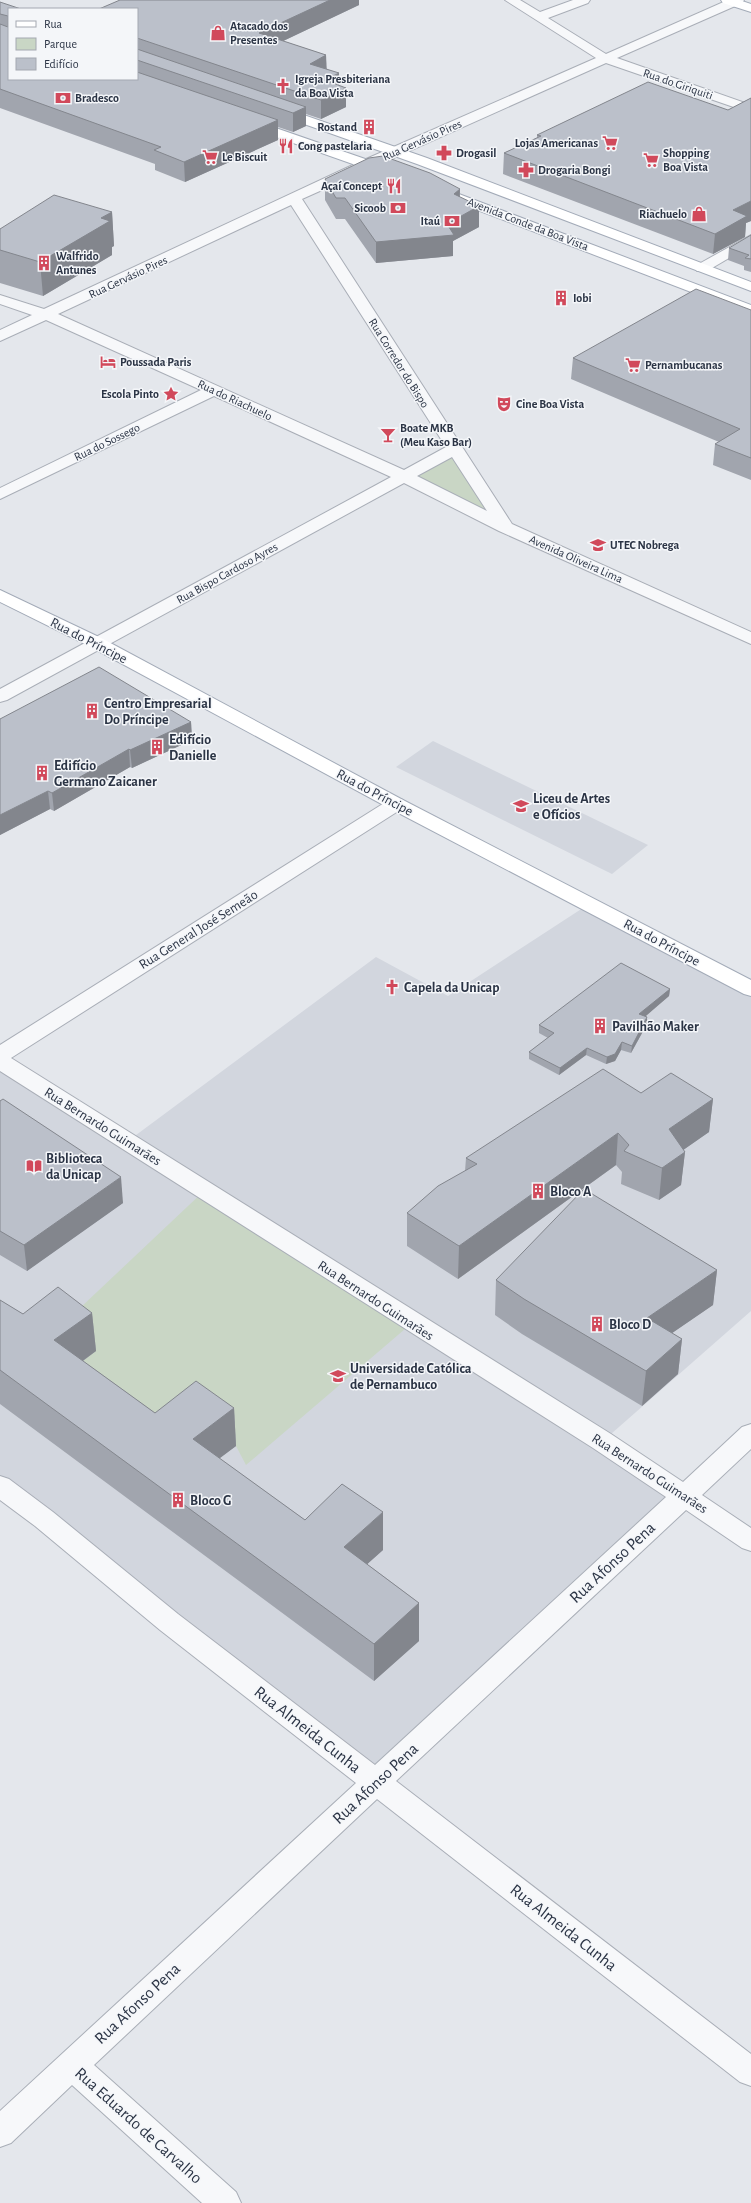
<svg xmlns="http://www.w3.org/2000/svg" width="751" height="2203" font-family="'Alegreya Sans',sans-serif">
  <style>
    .built { fill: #d2d6de }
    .green { fill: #c9d6c5 }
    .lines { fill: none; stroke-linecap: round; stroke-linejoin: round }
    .minor-casing { stroke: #a9aeb7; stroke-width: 2 }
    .major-casing { stroke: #a3abb8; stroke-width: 2 }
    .minor { fill: #f7f8fa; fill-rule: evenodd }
    .major { fill: #fff; fill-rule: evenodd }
    .wall { fill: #a1a5ae }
    .shaded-wall { fill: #83868d }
    .building { fill: #bbc0ca; stroke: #83868d }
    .labels { text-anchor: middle; stroke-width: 3; stroke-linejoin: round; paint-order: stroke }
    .far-poi-label { font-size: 12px; font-weight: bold; fill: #2b3445; stroke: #f4f6f9; text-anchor: start }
    .far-street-label { font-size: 12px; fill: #2b3445; stroke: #f4f6f9 }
    .street-label { font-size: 14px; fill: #2b3445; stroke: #f4f6f9 }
    .poi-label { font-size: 14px; font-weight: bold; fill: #2b3445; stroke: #f4f6f9; text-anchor: start }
    .near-street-label { font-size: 17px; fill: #2b3445; stroke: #f4f6f9 }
  </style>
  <rect width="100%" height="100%" fill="#e4e7ec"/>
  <g class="built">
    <path d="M433,741l215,104 -36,29 -216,-107z"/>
    <path d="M589,904l162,84v323l-148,130 81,53 -308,288 -376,-291v-429l128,79 248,-184 72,39z"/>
  </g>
  <g class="green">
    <path d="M453,450l52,77 -102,-51z"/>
    <path d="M205,1190l207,133 -166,142 -10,-19 -177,-68 3,-53z"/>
  </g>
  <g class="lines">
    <defs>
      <g id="minor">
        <path d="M505,0h15l20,12 33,-12h17l-2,3 -40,15 58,36 122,-54h16l-2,3 -125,55 134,47v8l-145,-50 -304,136 210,325 239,108v12l-252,-113 -95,-48 -397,217 -7,2v-13l391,-212 -177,-81 -214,103v-11l201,-98 -155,-70 -46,21v-11l32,-15 -32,-11v-9l44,14 313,-146 239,-105zM291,205l155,242 -42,23 -346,-156zM452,457l35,54 -70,-35z"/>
        <path d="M751,235v10l-44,26h-10l-2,-3 2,-3z"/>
        <path d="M396,798l7,2 3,4 -3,4 -392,250 600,376 72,48 59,-55 9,-3v25l-49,46 49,33v23l-9,-3 -56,-38 -290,271 355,273v32l-11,-4 -363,-283 -283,266 142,127 5,11h-39l-130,-118 -61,58 -11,4v-36l356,-328 -196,-153 -125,-104 -35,-26v-24l9,3 44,33 125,102 197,151 291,-268 -73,-49 -593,-377v-26l389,-245z"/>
      </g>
      <g id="major">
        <path d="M721,0h18l12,4v8l-28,-9z"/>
        <path d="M278,106l149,52 324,124v9l-334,-127 -144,-51 -2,-3z"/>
        <path d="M250,119l144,50 2,3 -7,4 -5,-1 -139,-49 -2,-3z"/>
        <path d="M451,191l300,114v10l-305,-117 -2,-3z"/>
        <path d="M0,590l103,49 300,161 348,180v16l-7,-2 -355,-186 -298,-161 -91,-45z"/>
      </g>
    </defs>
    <use href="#minor" class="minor-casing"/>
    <use href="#major" class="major-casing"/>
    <use href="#minor" class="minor"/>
    <use href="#major" class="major"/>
  </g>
  <g class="wall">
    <path d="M120,0h239v5l-76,36 43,14v14l13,16 7,22 -25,12 -15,-5v12l-13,6 -15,-5v13l-93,42 -30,-12v-6l-155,-56v-106l137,77v-70z"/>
    <path d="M751,98v123l-5,2 -1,14 -32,17 -210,-80 1,-21 33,-15v-3l191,-25z"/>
    <path d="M325,179l135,10v8l19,9v21l-26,14v15l-77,7 -31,-44h-9l-11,-19z"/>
    <path d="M112,212l2,34 -2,1v8l-69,41 -43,-13v-54z"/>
    <path d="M751,235v37l-7,-2v-4l-16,-6 1,-12z"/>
    <path d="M751,310v170l-38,-15 2,-21 4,-2 -148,-63 2,-21z"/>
    <path d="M0,719l191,3 1,18 -60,28 -2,-1 -76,44 -4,-2 -50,26z"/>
    <path d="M670,989l-1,7 -24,20 2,8 -16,29 -10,-3 -6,11 -9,3 -20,-9 -27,20 -30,-16v-7l19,-14 -9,-5v-8z"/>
    <path d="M641,1093l72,6 -4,33 -26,18 2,2 -4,33 -22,15 -38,-16 1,-12 -6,-7 -158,114 -51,-33v-33l58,-42 1,-13z"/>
    <path d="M0,1101l123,102 -96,68 -27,-16z"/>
    <path d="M717,1270l-4,35 -41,28 10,6 -4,35 -36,32 -120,-72 -27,-19 1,-35z"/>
    <path d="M0,1300l23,14 69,-1 4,38 -13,10 72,52 79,-5 2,38 -17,12 86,62 78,30 -16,14 52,39v38l-45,40 -374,-277z"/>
  </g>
  <g class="shaded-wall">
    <path d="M330,0h29v5l-99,47 -1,-19z"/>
    <path d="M326,55l1,19 -17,-10z"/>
    <path d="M339,73v18l7,-3v19l-25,12v-19l4,-20z"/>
    <path d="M306,107v19l-13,6v-19z"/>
    <path d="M278,120v20l-93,42 -1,-20z"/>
    <path d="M460,189l-1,20 -5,-15z"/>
    <path d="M751,201v20l-5,2 -1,14 -32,17 2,-20 18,-24z"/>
    <path d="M479,206v21l-26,14v15l-77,7v-21l71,-18z"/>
    <path d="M112,212l2,34 -2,1v8l-69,41 -3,-34 61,-44z"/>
    <path d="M191,722l1,18 -60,28 -2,-18z"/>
    <path d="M129,749l1,18 -76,44 -2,-18z"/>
    <path d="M48,791l2,18 -50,26v-20z"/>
    <path d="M670,989l-1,7 -30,26v-8z"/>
    <path d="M647,1017v7l-16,29 1,-7z"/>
    <path d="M622,1042l-1,8 -6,11 -9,3 1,-7z"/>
    <path d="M587,1048l-1,7 -27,20 1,-7z"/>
    <path d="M713,1099l-4,33 -43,30 3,-33z"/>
    <path d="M618,1133l-2,32 -158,114 1,-33z"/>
    <path d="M685,1152l-4,33 -22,15 3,-32z"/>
    <path d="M121,1177l2,26 -96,68 -3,-26z"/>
    <path d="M717,1270l-4,35 -70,48 4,-35z"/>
    <path d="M92,1313l4,38 -37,27 -5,-38z"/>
    <path d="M682,1339l-4,35 -36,32 4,-35z"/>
    <path d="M234,1408l2,38 -41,31 -2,-38z"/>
    <path d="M383,1512v38l-38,34 -1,-37z"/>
    <path d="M419,1603v38l-45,40v-37z"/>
  </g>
  <g class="building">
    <path d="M120,0h210l-71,33 67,22 -16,9 29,9 -14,7 21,8 -25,12 -184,-62v-29h-38z"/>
    <path d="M0,2l21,7h-12v70h128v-7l141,48 -94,42 -30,-12 7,-3 -161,-58v-65l8,3v-11l-8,-2z"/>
    <path d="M137,49l169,58 -13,6 -156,-53z"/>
    <path d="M648,82l80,28 23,-12v103l-18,9 14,6 -32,18 -211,-81 37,-17 -4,-1z"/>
    <path d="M383,156l47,17 30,16 -6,5 25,12 -32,18 7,11 -78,7 -31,-44h-9l-11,-19 44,-21z"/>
    <path d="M54,195l58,17 -11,6 9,3 -70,41 -40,-12v-21z"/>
    <path d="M751,235v24l-6,-1 4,-3 -20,-7z"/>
    <path d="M696,289l55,21v148l-36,-14 25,-15 -167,-71z"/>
    <path d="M99,667l92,55 -61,28 -1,-1 -77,44 -4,-2 -48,24v-96z"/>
    <path d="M621,963l49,26 -31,25 8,3 -15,29 -10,-4 -7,12 -8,3 -20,-9 -27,20 -31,-16 25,-19 -15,-8z"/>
    <path d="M603,1069l38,24 30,-20 42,26 -44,30 16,23 -23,16 -38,-17 5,-6 -11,-12 -159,113 -52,-33 31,-27 39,-22 -11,-6z"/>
    <path d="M3,1099l118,78 -97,68 -24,-14v-130z"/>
    <path d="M584,1189l133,81 -70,48 35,21 -36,32 -122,-72 -28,-19z"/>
    <path d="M58,1287l34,26 -38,27 101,73 41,-32 38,27 -41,31 112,81 37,-36 41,28 -39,35 75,56 -45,41 -374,-274v-70l23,14z"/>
  </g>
  <defs>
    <symbol id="shop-bare" viewBox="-9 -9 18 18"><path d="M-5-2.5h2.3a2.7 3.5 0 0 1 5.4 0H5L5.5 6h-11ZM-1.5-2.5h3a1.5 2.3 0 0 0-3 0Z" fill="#d1495b" stroke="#f4f6f9" stroke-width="2.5" paint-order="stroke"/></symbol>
    <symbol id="church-bare" viewBox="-9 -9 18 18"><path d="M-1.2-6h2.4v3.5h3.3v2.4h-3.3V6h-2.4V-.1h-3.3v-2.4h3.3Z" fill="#d1495b" stroke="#f4f6f9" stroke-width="2.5" paint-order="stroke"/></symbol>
    <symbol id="bank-bare" viewBox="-9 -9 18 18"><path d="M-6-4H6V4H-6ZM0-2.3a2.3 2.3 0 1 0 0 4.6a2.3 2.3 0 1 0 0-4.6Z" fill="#d1495b" stroke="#f4f6f9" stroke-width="2.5" paint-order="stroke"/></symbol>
    <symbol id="building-bare" viewBox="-9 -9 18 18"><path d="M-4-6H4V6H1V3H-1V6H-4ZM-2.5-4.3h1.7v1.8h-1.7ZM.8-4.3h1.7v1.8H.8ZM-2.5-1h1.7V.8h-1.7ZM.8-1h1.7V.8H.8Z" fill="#d1495b" stroke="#f4f6f9" stroke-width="2.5" paint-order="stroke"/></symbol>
    <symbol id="supermarket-bare" viewBox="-9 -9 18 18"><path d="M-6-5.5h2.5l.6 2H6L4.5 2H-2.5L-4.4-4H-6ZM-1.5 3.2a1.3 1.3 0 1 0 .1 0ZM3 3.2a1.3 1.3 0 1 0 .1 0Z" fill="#d1495b" stroke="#f4f6f9" stroke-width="2.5" paint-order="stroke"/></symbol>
    <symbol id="restaurant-bare" viewBox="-9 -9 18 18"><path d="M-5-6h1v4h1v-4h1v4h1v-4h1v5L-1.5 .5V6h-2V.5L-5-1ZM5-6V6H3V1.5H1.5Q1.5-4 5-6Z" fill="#d1495b" stroke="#f4f6f9" stroke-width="2.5" paint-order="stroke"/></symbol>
    <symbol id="pharmacy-bare" viewBox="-9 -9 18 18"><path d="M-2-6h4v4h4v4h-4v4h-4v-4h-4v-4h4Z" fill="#d1495b" stroke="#f4f6f9" stroke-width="2.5" paint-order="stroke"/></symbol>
    <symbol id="hotel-bare" viewBox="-9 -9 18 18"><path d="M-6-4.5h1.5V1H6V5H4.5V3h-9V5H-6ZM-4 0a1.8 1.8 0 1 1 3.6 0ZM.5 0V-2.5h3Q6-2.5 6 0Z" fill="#d1495b" stroke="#f4f6f9" stroke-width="2.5" paint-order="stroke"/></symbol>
    <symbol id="sight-bare" viewBox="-9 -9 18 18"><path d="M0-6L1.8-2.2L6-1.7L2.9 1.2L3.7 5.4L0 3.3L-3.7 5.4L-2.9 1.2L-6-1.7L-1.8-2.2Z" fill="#d1495b" stroke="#f4f6f9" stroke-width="2.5" paint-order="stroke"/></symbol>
    <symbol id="theatre-bare" viewBox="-9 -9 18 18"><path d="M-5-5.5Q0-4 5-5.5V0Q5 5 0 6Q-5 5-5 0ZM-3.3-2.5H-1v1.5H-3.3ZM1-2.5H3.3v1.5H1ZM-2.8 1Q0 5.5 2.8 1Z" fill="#d1495b" stroke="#f4f6f9" stroke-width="2.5" paint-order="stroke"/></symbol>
    <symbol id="bar-bare" viewBox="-9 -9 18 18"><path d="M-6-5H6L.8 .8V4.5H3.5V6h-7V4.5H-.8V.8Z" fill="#d1495b" stroke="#f4f6f9" stroke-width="2.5" paint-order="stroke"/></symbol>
    <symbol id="school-bare" viewBox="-9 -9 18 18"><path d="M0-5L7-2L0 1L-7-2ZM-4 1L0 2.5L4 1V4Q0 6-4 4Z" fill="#d1495b" stroke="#f4f6f9" stroke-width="2.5" paint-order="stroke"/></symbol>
    <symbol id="library-bare" viewBox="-9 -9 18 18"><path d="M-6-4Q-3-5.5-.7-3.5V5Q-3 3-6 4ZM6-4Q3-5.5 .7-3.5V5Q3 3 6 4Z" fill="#d1495b" stroke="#f4f6f9" stroke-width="2.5" paint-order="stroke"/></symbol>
    <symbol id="university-bare" viewBox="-9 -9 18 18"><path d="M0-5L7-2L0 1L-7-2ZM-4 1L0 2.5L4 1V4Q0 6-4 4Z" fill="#d1495b" stroke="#f4f6f9" stroke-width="2.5" paint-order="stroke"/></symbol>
  </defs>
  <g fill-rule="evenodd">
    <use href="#shop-bare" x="207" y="22" width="22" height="22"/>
    <use href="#church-bare" x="272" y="75" width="22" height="22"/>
    <use href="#bank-bare" x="52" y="87" width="22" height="22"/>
    <use href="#building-bare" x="358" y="116" width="22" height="22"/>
    <use href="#supermarket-bare" x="599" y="132" width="22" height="22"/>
    <use href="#restaurant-bare" x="275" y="135" width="22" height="22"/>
    <use href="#pharmacy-bare" x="433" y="142" width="22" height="22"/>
    <use href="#supermarket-bare" x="199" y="146" width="22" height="22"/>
    <use href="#supermarket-bare" x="640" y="149" width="22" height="22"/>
    <use href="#pharmacy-bare" x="515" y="159" width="22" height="22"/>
    <use href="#restaurant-bare" x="383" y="175" width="22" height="22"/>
    <use href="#bank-bare" x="387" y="197" width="22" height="22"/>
    <use href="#shop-bare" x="688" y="203" width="22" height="22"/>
    <use href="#bank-bare" x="441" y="210" width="22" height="22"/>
    <use href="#building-bare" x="33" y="252" width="22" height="22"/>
    <use href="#building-bare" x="550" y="287" width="22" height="22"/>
    <use href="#hotel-bare" x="97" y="351" width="22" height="22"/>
    <use href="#supermarket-bare" x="622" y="354" width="22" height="22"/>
    <use href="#sight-bare" x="160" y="383" width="22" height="22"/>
    <use href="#theatre-bare" x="493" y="393" width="22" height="22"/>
    <use href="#bar-bare" x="377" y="424" width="22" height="22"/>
    <use href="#school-bare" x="587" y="534" width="22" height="22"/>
    <use href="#building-bare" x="81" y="700" width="22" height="22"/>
    <use href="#building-bare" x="146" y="736" width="22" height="22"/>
    <use href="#building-bare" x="31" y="762" width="22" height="22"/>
    <use href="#school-bare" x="510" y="795" width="22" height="22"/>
    <use href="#church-bare" x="381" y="976" width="22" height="22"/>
    <use href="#building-bare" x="589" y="1015" width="22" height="22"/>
    <use href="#library-bare" x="23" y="1155" width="22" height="22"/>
    <use href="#building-bare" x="527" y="1180" width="22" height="22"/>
    <use href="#building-bare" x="586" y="1313" width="22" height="22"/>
    <use href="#university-bare" x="327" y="1365" width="22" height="22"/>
    <use href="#building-bare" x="167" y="1489" width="22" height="22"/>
  </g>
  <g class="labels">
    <g class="far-poi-label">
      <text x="230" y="30">Atacado dos<tspan x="230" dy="14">Presentes</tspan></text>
      <text x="295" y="83">Igreja Presbiteriana<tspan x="295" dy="14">da Boa Vista</tspan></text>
      <text x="75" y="102">Bradesco</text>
      <text x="357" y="131" text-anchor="end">Rostand</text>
      <text x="598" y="147" text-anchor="end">Lojas Americanas</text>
      <text x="298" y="150">Cong pastelaria</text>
      <text x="456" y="157">Drogasil</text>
      <text x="663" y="157">Shopping<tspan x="663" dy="14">Boa Vista</tspan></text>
      <text x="222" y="161">Le Biscuit</text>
      <text x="538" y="174">Drogaria Bongi</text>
      <text x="382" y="190" text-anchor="end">Açaí Concept</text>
      <text x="386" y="212" text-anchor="end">Sicoob</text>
      <text x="687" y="218" text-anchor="end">Riachuelo</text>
      <text x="440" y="225" text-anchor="end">Itaú</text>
      <text x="56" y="260">Walfrido<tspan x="56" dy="14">Antunes</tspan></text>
      <text x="573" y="302">Iobi</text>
      <text x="120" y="366">Poussada Paris</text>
      <text x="645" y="369">Pernambucanas</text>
      <text x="159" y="398" text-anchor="end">Escola Pinto</text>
      <text x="516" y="408">Cine Boa Vista</text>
      <text x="400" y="432">Boate MKB<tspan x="400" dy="14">(Meu Kaso Bar)</tspan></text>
      <text x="610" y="549">UTEC Nobrega</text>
    </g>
    <g class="far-street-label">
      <text transform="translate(678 84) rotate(19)" y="4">Rua do Giriquiti</text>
      <text transform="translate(422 140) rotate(-24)" y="4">Rua Gervásio Pires</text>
      <text transform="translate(528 224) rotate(21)" y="4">Avenida Conde da Boa Vista</text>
      <text transform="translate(128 277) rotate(-25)" y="4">Rua Gervásio Pires</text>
      <text transform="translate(399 363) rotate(58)" y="4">Rua Corredor do Bispo</text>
      <text transform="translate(235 400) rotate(25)" y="4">Rua do Riachuelo</text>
      <text transform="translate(107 442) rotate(-26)" y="4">Rua do Sossego</text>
      <text transform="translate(576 559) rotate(24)" y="4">Avenida Oliveira Lima</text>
      <text transform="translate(227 573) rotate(-29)" y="4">Rua Bispo Cardoso Ayres</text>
    </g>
    <g class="street-label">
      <text transform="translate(89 640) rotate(27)" y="5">Rua do Príncipe</text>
      <text transform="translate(375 792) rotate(28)" y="5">Rua do Príncipe</text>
      <text transform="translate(198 929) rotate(-32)" y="5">Rua General José Semeão</text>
      <text transform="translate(662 942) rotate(28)" y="5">Rua do Príncipe</text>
      <text transform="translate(103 1126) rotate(32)" y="5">Rua Bernardo Guimarães</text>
      <text transform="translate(376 1300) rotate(33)" y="5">Rua Bernardo Guimarães</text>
      <text transform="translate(650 1473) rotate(33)" y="5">Rua Bernardo Guimarães</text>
    </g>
    <g class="poi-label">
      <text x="104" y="708">Centro Empresarial<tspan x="104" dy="16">Do Príncipe</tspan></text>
      <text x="169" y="744">Edifício<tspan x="169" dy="16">Danielle</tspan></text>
      <text x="54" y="770">Edifício<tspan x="54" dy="16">Germano Zaicaner</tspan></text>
      <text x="533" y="803">Liceu de Artes<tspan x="533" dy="16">e Ofícios</tspan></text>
      <text x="404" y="992">Capela da Unicap</text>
      <text x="612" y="1031">Pavilhão Maker</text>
      <text x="46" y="1163">Biblioteca<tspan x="46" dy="16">da Unicap</tspan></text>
      <text x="550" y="1196">Bloco A</text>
      <text x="609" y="1329">Bloco D</text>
      <text x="350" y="1373">Universidade Católica<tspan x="350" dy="16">de Pernambuco</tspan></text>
      <text x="190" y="1505">Bloco G</text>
    </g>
    <g class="near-street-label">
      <text transform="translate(612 1562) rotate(-43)" y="6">Rua Afonso Pena</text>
      <text transform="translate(308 1729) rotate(38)" y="6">Rua Almeida Cunha</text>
      <text transform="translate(375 1783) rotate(-43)" y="6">Rua Afonso Pena</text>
      <text transform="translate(564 1927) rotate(38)" y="6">Rua Almeida Cunha</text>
      <text transform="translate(137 2003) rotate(-43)" y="6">Rua Afonso Pena</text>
      <text transform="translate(139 2125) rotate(42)" y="6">Rua Eduardo de Carvalho</text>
    </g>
  </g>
  <rect x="8" y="8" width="130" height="72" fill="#f4f6f9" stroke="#a4a8b1"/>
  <rect x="16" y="21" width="20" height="6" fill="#ffffff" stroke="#a4a8b1"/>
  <text x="44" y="28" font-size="12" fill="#2b3445">Rua</text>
  <rect x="16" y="38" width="20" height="12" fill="#c9d6c5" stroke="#a4a8b1"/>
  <text x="44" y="48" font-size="12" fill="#2b3445">Parque</text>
  <rect x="16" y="58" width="20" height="12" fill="#bbc0ca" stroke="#a4a8b1"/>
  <text x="44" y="68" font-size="12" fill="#2b3445">Edifício</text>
</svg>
